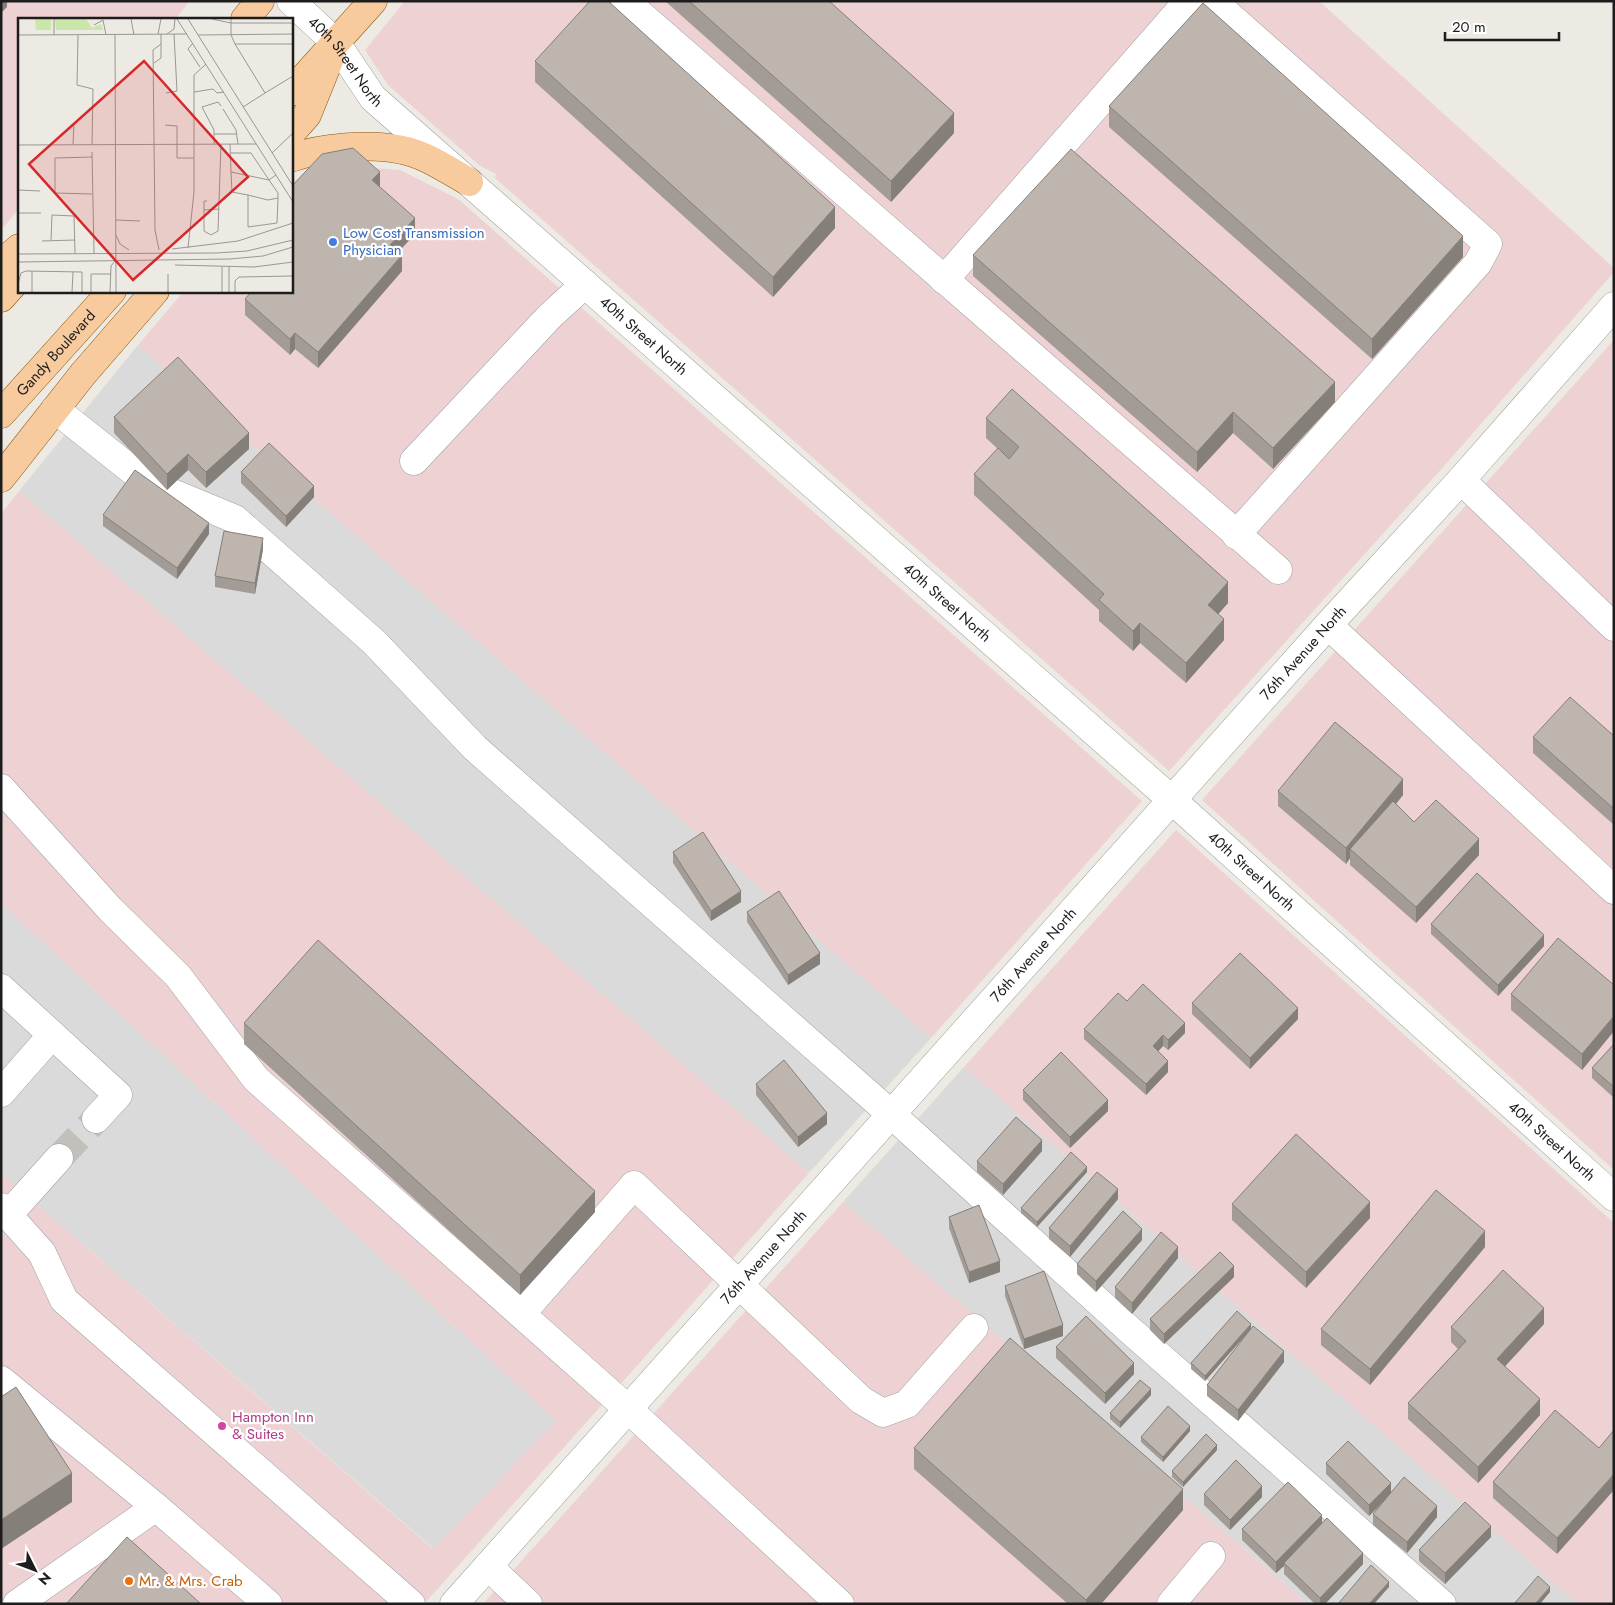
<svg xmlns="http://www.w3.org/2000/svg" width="1615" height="1605" font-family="Jost,sans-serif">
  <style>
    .residential { fill: #dbdada }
    .commercial { fill: #eed2d3 }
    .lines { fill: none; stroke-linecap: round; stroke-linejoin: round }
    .minor-tunnel { stroke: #c3c0bb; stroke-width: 28; stroke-dasharray: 28 14; stroke-linecap: butt }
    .minor-casing { stroke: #a1a1a1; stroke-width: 29 }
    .major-casing { stroke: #8e5907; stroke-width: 29 }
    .minor { stroke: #fff; stroke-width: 28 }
    .major { stroke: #f7cb9e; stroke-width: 28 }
    .wall { fill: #a39c96 }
    .shaded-wall { fill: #857f7a }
    .building { fill: #beb5af; stroke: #857f7a }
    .shop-dot { fill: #3f7fe0; stroke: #fff; stroke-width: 2 }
    .hotel-dot { fill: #d1479c; stroke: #fff; stroke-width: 2 }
    .food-dot { fill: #e8710a; stroke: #fff; stroke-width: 2 }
    .labels { text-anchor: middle; stroke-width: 4.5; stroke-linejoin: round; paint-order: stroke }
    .street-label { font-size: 15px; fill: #1d1d1d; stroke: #fff }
    .shop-label { font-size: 15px; fill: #366cbe; stroke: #fff; text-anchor: start }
    .hotel-label { font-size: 15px; fill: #b23c85; stroke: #fff; text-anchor: start }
    .food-label { font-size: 15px; fill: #c56008; stroke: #fff; text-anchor: start }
    .inset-road { fill: none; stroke: #9a9794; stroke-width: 1 }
    .view { fill: #d62828; fill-opacity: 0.15; stroke: #d62828; stroke-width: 2.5 }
    .inset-edge { fill: none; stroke: #1d1d1d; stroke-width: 2.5 }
  </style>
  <rect width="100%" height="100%" fill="#ede9e3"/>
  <g class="residential">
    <path d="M138,345l793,693 -122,135 -790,-682z"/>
    <path d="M1,903l555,518 -122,128 -433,-376z"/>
    <path d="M964,1067l614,537h-270l-465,-402z"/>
  </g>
  <g class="commercial">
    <path d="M1,1h189l-15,18h-156v190l-18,21z"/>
    <path d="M405,1h914l295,267v4l-170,194 -275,305 -674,-593 1,-4 -17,-9 -91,-80 -23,-35z"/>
    <path d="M374,168l26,2 58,29 684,602 -211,237 -793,-693 46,-54h107v-109l11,-5z"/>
    <path d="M1614,340v830l-412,-370z"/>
    <path d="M19,491l790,682 -385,431h-423v-431l432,376 123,-128 -555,-518v-389z"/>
    <path d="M1176,830l438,393v381h-36l-614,-537z"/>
    <path d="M843,1202l465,402h-825z"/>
  </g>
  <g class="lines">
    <path class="minor-tunnel" d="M59,1158l37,-39"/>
    <defs>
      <g id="minor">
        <path id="s1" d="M291,1l45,42 37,55 799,702 442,397"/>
        <path d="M625,1l653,569"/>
        <path d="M944,280l238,-272 33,-5 273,241 -10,19 -242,272"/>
        <path d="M55,409l93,74 87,36 139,123 101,106 416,366 241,218 310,272"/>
        <path d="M414,461l136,-145 35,-32"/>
        <path d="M1461,480l153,147"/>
        <path d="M1328,625l286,265"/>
        <path d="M1,788l109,121 68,67 78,103 372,330 212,195"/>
        <path d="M1,988l117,107 -22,24"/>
        <path d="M1,1093l51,-58"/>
        <path d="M1,1207l41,46 22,47 347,304"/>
        <path d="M9,1214l50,-56"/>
        <path d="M521,1314l113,-129 227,215 22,13 24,-9 67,-76"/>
        <path d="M1,1380l155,127"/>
        <path d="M488,1566l40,38"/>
        <path d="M17,1604l139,-97 112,97"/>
        <path id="s2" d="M454,1604l874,-979 133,-145 153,-174"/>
        <path d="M1171,1604l40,-48"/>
      </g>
      <g id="major">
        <path d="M245,19l15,-18"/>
        <path d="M291,92l82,-91"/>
        <path d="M291,133l16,-18 23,-57"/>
        <path d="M291,158c30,-11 81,-15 111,-8 23,4 47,21 67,32"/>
        <path d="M1,264l18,-16"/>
        <path d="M1,298l18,-20"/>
        <path id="s3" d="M1,414l111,-123"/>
        <path d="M1,478l82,-104 72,-83"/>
      </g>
    </defs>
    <use href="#minor" class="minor-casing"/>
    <use href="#major" class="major-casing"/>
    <use href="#minor" class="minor"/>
    <use href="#major" class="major"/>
  </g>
  <g class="wall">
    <path d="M665,1h164l125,132 -63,69z"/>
    <path d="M535,61l300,167 -62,69 -238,-215z"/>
    <path d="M1109,106l354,151 -91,102 -263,-232z"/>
    <path d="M380,187l35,47 -17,18 4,19 -84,97 -23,-19 -5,6 -45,-40v-16z"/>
    <path d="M973,255l362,147 -62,67 -40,-36 -36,39 -224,-196z"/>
    <path d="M114,417l135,32 -43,39 -18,-18 -21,20 -53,-57z"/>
    <path d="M986,418l242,185 -10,11 6,26 -38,43 -46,-40 -7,8 -34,-30v-11l-125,-115v-21l24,-25 -12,-11z"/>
    <path d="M241,472l73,25 -28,30 -45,-44z"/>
    <path d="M103,515l106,19 -32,45 -74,-53z"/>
    <path d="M263,549l-8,45 -40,-7v-11z"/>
    <path d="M1614,736v89l-81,-72v-16z"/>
    <path d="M1278,791l125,4 -7,9 18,18 65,33 -63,68 -66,-58v-7l-4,6 -68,-58z"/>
    <path d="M673,852l68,50 -30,19 -38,-58z"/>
    <path d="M747,912l73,52 -32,21 -41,-63z"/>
    <path d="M1431,924l113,22 -46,50 -67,-62z"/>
    <path d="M1614,985v46l-32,39 -71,-60v-16z"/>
    <path d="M1127,1001l58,32 -17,17 -5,-4 -5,5 10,21 -22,23 -62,-56v-10z"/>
    <path d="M1192,1003l106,16 -48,50 -58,-55z"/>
    <path d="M244,1023l351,189 -75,83 -276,-251z"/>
    <path d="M1614,1044v54l-22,-20v-10z"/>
    <path d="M756,1084l71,40 -29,23 -42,-52z"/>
    <path d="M1023,1090l85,21 -38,37 -47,-48z"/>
    <path d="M1042,1151l-39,44 -26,-23v-11z"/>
    <path d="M1087,1172l-50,55 -16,-14v-5z"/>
    <path d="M1118,1199l-48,58 -21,-18v-11z"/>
    <path d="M1232,1204l138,14 -64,70 -74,-68z"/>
    <path d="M949,1217l51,55 -31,11 -20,-55z"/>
    <path d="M1142,1240l-46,52 -19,-18v-10z"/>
    <path d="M1485,1247l-115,138 -49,-40v-16z"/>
    <path d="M1178,1258l-46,56 -17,-16v-11z"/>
    <path d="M1234,1277l-70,67 -14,-14v-11z"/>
    <path d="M1005,1286l58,50 -39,13 -19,-53z"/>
    <path d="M1544,1324l-39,42 35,49 -62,68 -70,-64v-16l50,-54 -7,-7v-15z"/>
    <path d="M1251,1329l33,33 -46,59 -31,-25v-11l43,-55 -45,51 -14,-12v-6z"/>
    <path d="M1056,1347l78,27 -29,30 -49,-46z"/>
    <path d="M1151,1395l-31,33 -10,-9v-6z"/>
    <path d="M1190,1431l-27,31 -22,-20v-5z"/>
    <path d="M914,1448l269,62 -82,94h-33l-154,-135z"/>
    <path d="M1599,1448l-42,106 -64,-56v-16z"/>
    <path d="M1217,1450l-34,37 -11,-10v-6z"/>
    <path d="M1326,1463l65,29 46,25 -30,36 -34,-28v-11l12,-14 -16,16 -43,-42z"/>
    <path d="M1204,1494l58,3 -32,33 -26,-25z"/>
    <path d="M1322,1523l41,41 -38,40h-10l-31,-30v-8l-8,7 -34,-33v-11z"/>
    <path d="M1491,1537l-46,47 -26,-23v-11z"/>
  </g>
  <g class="shaded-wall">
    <path d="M1,1h6v6l-6,6z"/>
    <path d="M954,113v20l-63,69v-21z"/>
    <path d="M380,172v16l-8,-8z"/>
    <path d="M835,207v21l-62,69v-20z"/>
    <path d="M415,218v16l-25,27v-16z"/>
    <path d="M1463,236v21l-91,102v-20z"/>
    <path d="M402,255v16l-84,97v-16z"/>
    <path d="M295,333v16l-5,6v-16z"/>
    <path d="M1335,382v20l-62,67v-21z"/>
    <path d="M1233,412v21l-36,39v-20z"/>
    <path d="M249,433v16l-43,39v-16z"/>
    <path d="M188,454v16l-21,20v-16z"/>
    <path d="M314,486v11l-28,30v-11z"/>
    <path d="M209,523v11l-32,45v-11z"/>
    <path d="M263,538v11l-8,45v-11z"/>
    <path d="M1228,582v21l-20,23v-21z"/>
    <path d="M1224,619v21l-38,43v-20z"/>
    <path d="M1140,623v20l-7,8v-20z"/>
    <path d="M1403,779v16l-48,58 -5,-4v9l-4,6v-16z"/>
    <path d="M1479,839v16l-63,68v-16z"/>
    <path d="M741,891v11l-30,19v-10z"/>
    <path d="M1544,935v11l-46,50v-11z"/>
    <path d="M820,953v11l-32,21v-10z"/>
    <path d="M1298,1008v11l-48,50v-11z"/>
    <path d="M1614,1016v15l-32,39v-16z"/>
    <path d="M1185,1023v10l-17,17v-10z"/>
    <path d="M1163,1035v11l-10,11v-11z"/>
    <path d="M1168,1061v11l-22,23v-11z"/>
    <path d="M1108,1100v11l-38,37v-11z"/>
    <path d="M827,1113v11l-29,23v-10z"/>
    <path d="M1042,1140v11l-39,44v-11z"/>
    <path d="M1087,1167v5l-50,55v-5z"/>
    <path d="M1118,1189v10l-48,58v-11z"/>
    <path d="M595,1191v21l-75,83v-20z"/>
    <path d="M1370,1202v16l-64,70v-16z"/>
    <path d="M1142,1229v11l-46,52v-11z"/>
    <path d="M1485,1231v16l-115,138v-16z"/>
    <path d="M1178,1247v11l-46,56v-11z"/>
    <path d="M1000,1261v11l-31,11v-11z"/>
    <path d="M1234,1266v11l-70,67v-10z"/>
    <path d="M1544,1308v16l-47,51v-16z"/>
    <path d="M1251,1324v5l-46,52v-5z"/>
    <path d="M1063,1325v11l-39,13v-10z"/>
    <path d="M1284,1351v11l-46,59v-11z"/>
    <path d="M1134,1363v11l-29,30v-11z"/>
    <path d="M1151,1389v6l-31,33v-6z"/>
    <path d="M1540,1399v16l-62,68v-16z"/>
    <path d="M1190,1426v5l-27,31v-5z"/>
    <path d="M1217,1445v5l-34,37v-5z"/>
    <path d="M72,1473v29l-71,47v-29z"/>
    <path d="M1614,1474v16l-57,64v-16z"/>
    <path d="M1391,1483v11l-22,22v-11z"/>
    <path d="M1262,1486v11l-32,33v-10z"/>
    <path d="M1183,1489v21l-82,94h-15v-4z"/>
    <path d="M1437,1506v11l-30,36v-11z"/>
    <path d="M1322,1515v10l-38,38v3l-8,7v-11z"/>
    <path d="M1491,1526v11l-46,47v-11z"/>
    <path d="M1363,1553v11l-38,40h-5v-6z"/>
    <path d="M1389,1582v5l-15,17h-5z"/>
    <path d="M1550,1587v5l-10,12h-5z"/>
  </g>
  <g class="building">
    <path d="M590,1h18l227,206 -62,70 -238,-216z"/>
    <path d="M689,1h140l125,112 -63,68z"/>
    <path d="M1203,3l260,233 -91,103 -263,-233z"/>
    <path d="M353,148l27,24 -8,8 43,38 -25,27 12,10 -84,97 -23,-19 -5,6 -45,-40 7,-8h39v-104l31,-33z"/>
    <path d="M1071,149l264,233 -62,66 -40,-36 -36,40 -224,-197z"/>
    <path d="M178,357l71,76 -43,39 -18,-18 -21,20 -53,-57z"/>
    <path d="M1012,389l216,193 -20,23 16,14 -38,44 -46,-40 -7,8 -34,-31 5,-6 -130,-120 24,-26 11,11 10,-12 -33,-29z"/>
    <path d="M269,443l45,43 -28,30 -45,-44z"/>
    <path d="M135,470l74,53 -32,45 -74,-53z"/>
    <path d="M224,531l39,7 -8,45 -40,-7z"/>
    <path d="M1570,697l44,39v73l-81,-72z"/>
    <path d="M1335,722l68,57 -57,69 -68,-57z"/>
    <path d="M1436,800l43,39 -63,68 -66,-58 43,-48 21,21z"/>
    <path d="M703,832l38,59 -30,20 -38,-59z"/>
    <path d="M1477,873l67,62 -46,50 -67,-61z"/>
    <path d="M779,891l41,62 -32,22 -41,-63z"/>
    <path d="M1558,938l56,47v31l-32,38 -71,-60z"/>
    <path d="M318,940l277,251 -75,84 -276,-252z"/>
    <path d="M1240,953l58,55 -48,50 -58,-55z"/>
    <path d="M1143,984l42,39 -17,17 -5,-5 -10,11 15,15 -22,23 -62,-55 34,-36 9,8z"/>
    <path d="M1614,1044v43l-22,-19z"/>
    <path d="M1061,1052l47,48 -38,37 -47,-47z"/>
    <path d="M784,1060l43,53 -29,24 -42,-53z"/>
    <path d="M1016,1117l26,23 -39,44 -26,-23z"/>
    <path d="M1296,1134l74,68 -64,70 -74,-68z"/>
    <path d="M1071,1152l16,15 -50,55 -16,-14z"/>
    <path d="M1097,1172l21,17 -48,57 -21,-18z"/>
    <path d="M1436,1190l49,41 -115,138 -49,-40z"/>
    <path d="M979,1205l21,56 -31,11 -20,-55z"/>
    <path d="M1123,1211l19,18 -46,52 -19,-17z"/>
    <path d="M1161,1232l17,15 -46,56 -17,-16z"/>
    <path d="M1220,1252l14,14 -70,68 -14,-15z"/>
    <path d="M1503,1270l41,38 -47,51 43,40 -62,68 -70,-64 58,-62 -15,-14z"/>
    <path d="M1044,1271l19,54 -39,14 -19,-53z"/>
    <path d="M1237,1311l14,13 -46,52 -14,-13z"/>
    <path d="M1086,1316l48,47 -29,30 -49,-46z"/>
    <path d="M1253,1326l31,25 -46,59 -31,-25z"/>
    <path d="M1010,1338l173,151 -97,111 -172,-152z"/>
    <path d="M1140,1380l11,9 -31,33 -10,-9z"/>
    <path d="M16,1387l56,86 -71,47v-123z"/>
    <path d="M1168,1406l22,20 -27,31 -22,-20z"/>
    <path d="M1555,1410l44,38 15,-18v44l-57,64 -64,-56z"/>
    <path d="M1206,1434l11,11 -34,37 -11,-11z"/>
    <path d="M1348,1441l43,42 -22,22 -43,-42z"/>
    <path d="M1236,1460l26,26 -32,34 -26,-26z"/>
    <path d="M1404,1477l33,29 -30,36 -34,-28z"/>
    <path d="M1288,1482l34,33 -46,47 -34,-33z"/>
    <path d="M1465,1502l26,24 -46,47 -26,-23z"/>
    <path d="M1327,1518l36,35 -43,45 -36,-35z"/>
    <path d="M127,1537l74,67h-135z"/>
    <path d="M1371,1565l18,17 -20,22h-31z"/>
    <path d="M1538,1576l12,11 -15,17h-21z"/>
  </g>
  <circle class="shop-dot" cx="333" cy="242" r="5"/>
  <circle class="hotel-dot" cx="222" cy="1426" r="5"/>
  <circle class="food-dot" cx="129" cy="1581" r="5"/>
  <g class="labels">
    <g class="street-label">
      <text dy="5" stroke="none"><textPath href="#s1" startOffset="82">40th Street North</textPath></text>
      <text dy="5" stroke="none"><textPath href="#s1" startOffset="488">40th Street North</textPath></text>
      <text dy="5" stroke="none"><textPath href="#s3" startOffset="82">Gandy Boulevard</textPath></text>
      <text dy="5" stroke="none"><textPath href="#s1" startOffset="892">40th Street North</textPath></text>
      <text dy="5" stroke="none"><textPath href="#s2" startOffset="1275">76th Avenue North</textPath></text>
      <text dy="5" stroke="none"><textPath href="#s1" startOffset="1298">40th Street North</textPath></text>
      <text dy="5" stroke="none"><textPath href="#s2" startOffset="870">76th Avenue North</textPath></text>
      <text dy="5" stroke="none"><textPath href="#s1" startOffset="1702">40th Street North</textPath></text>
      <text dy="5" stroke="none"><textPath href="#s2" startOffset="465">76th Avenue North</textPath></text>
    </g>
    <g class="shop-label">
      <text x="343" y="238">Low Cost Transmission<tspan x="343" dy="17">Physician</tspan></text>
    </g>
    <g class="hotel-label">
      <text x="232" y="1422">Hampton Inn<tspan x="232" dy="17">&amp; Suites</tspan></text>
    </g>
    <g class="food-label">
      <text x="139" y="1586">Mr. &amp; Mrs. Crab</text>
    </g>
  </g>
  <g transform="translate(18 18)">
    <rect width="275" height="275" fill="#ede9e3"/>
    <path d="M17,1h16v11h-15zM37,1h31l6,9 9,-4 2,6h-47z" fill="#cbe6aa"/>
    <path class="inset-road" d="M36,1v16M113,1l3,16M159,1l116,183M170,1l105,167M194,1l19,4h62M213,1v16l4,9 30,49 -22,14M76,7l9,-5 3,15M140,16l3,-15M149,16l7,-5 1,-10M0,17l169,-1M60,17l-1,50 16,4 -1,56M97,17l1,257M180,17l95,-1M175,25l-5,6 12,18M217,26h58M136,45l7,-5v-24M176,74l19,-3 4,4 7,-1M148,75l11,-2 -3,-57M247,75l28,-17M205,91l13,21 2,14M147,107l12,1v32h17M196,116h23M55,126l1,-21M196,126v-14l-12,-23 16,-5 3,4M212,126l1,28 38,8 9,13v5l-1,25 -29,4v-32l20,5 10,-2M0,127l238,-1M74,134l2,101M213,135h20l18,27 7,-5M254,135l21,-20M74,139l-37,1v35l37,1M213,154l1,20 16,3M0,172l22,1M189,183h-3v30l7,4 7,-4 3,-87M186,192l15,-1M1,195h22M98,202l24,1M98,217l4,9 9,6M33,222l1,-25 22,1 1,37M24,223l33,-1M170,230l6,-56v-117l12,-11M154,231l66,-8 55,-18M141,232l-4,-20 -2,-180 8,-6M0,236l198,-1 31,-2 46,-11M0,244l212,-3 33,-3 30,-9M157,247l79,2 39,-5M204,249v25M211,249v25M0,266l3,-11 5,-2 56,1v20M14,274v-21M54,274l1,-20M73,274v-18h20M92,274l1,-26 4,-5M150,274v-18M217,274v-11l4,-4 54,-1"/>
    <path class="view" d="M126,43l104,116 -115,103 -104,-116z"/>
    <rect width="275" height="275" class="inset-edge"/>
  </g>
  <rect width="1615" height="1605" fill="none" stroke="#1d1d1d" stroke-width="5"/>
  <g transform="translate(35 1570) rotate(132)" stroke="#ffffff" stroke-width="4" paint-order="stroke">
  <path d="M0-4L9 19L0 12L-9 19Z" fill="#1d1d1d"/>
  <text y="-8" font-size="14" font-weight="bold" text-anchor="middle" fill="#1d1d1d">N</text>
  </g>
  <path d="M1445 32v8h114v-8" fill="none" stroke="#1d1d1d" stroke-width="2.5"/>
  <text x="1452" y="32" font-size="15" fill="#1d1d1d" stroke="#ffffff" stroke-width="4" paint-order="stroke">20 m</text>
</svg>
